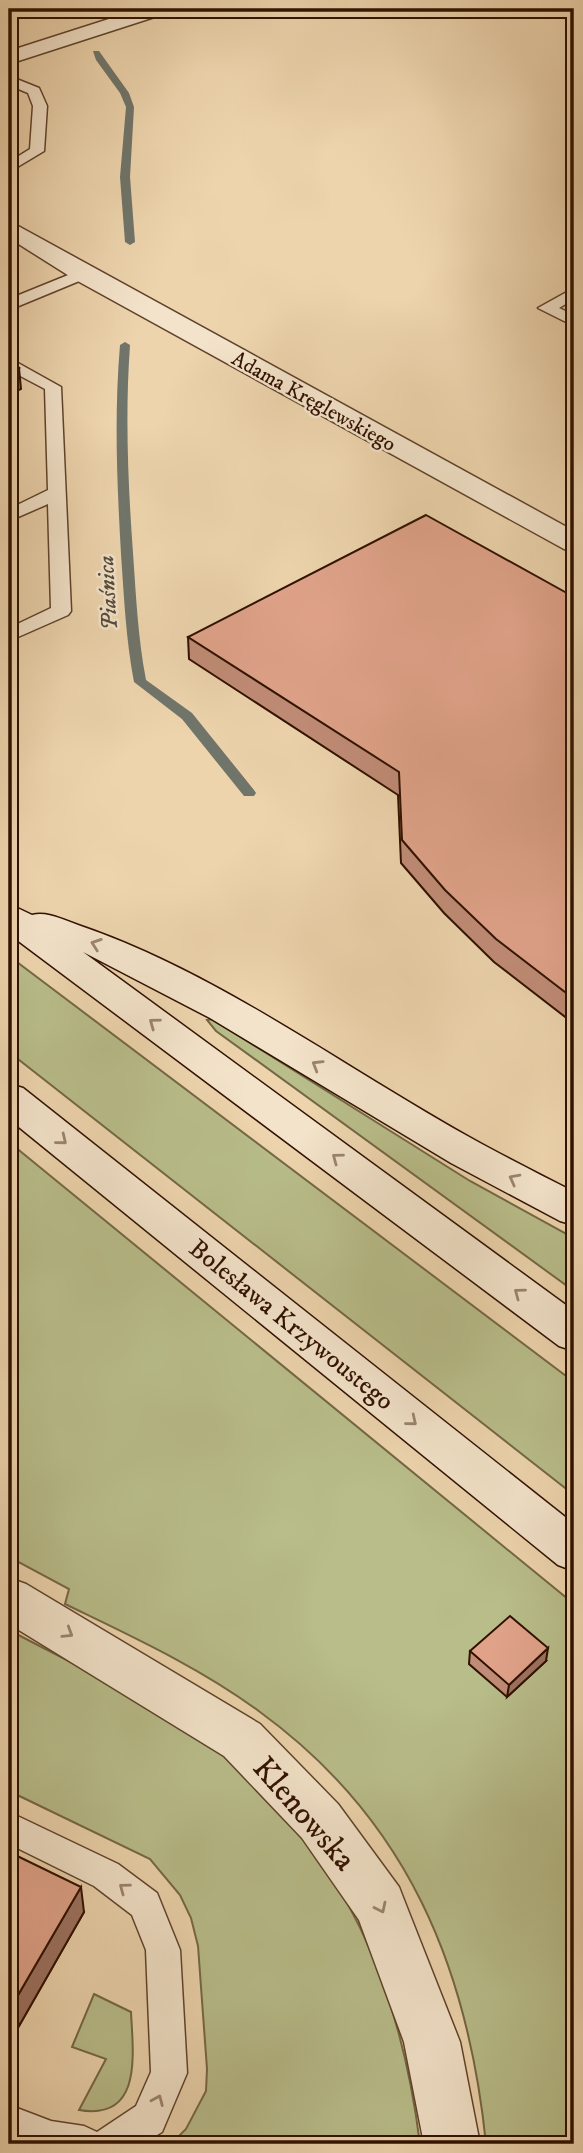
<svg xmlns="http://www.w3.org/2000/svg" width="583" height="2153" font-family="'IM FELL DW Pica',serif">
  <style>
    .green { fill: #b8bd8a; stroke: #746745; stroke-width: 2 }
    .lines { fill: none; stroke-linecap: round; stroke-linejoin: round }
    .stream { fill: #70756b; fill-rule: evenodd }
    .lane-casing { stroke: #5f422b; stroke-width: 3 }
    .street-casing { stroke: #5f422b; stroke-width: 3 }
    .secondary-casing { stroke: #301100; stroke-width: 3 }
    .lane { fill: #f3e3ca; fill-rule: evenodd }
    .street { fill: #f3e3ca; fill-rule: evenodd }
    .secondary { fill: #f3e3ca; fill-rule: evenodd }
    .wall { fill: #c18c77; stroke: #301100; stroke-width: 2 }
    .shaded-wall { fill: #9d7261; stroke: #301100; stroke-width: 2 }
    .building { fill: #e0a38a; stroke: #301100; stroke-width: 2 }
    .oneway { stroke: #9b846f }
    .labels { text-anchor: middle; stroke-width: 5; stroke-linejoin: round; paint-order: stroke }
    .far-street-label { font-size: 21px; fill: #301100; stroke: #f3e3ca }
    .far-water-label { font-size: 23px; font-style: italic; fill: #554b3e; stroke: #f3e3ca }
    .street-label { font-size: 26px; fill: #301100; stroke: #f3e3ca }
    .near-street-label { font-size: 32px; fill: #301100; stroke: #f3e3ca }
  </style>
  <rect width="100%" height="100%" fill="#edd4ad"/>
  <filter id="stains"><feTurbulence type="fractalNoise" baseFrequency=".00286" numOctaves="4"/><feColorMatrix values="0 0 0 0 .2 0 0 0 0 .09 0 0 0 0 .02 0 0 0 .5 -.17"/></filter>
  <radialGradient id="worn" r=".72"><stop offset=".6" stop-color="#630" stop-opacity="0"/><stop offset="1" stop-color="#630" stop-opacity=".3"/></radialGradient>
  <g class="green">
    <path d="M9,956l565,426v113l-565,-443z"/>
    <path d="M212,1019l258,162 104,57v53l-358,-260 -9,-11z"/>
    <path d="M9,1142l565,462v540h-88c-18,-177 -79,-325 -226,-432 -59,-44 -129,-76 -195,-108l4,-15 -60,-32z"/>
    <path d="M9,1630c71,38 149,72 211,123 127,103 180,233 200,391h-249l15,-15 20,-38 1,-22 -9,-123 -7,-28 -11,-23 -30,-36 -141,-68z"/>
    <path d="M94,1994l37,18c2,42 12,109 -52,98l27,-51 -34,-12z"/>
  </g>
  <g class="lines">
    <g class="stream">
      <path d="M93,51h6l30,42 5,14 -4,70 5,65 -5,3 -5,-3 -5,-65 6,-70 -6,-14 -24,-33z"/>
      <path d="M125,342l5,3c-5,70 -2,139 3,208 3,43 5,85 13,127l46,33 62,77 2,3 -2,3h-10l-62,-77 -48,-37c-8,-42 -10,-85 -13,-128 -4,-70 -7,-139 -1,-209z"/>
    </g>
    <defs>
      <g id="lane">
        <path d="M10,9h14l-9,6 -5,-1z"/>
        <path d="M9,76l30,12 8,18 -3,45 -35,21v-10l21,-13 3,-43 -5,-13 -19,-8z"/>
        <path d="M83,269l8,5 -2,3 -80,33v-11z"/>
        <path d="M574,288v11l-15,9 15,7v11l-36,-18z"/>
        <path d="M9,358l52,29 10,224 -3,4 -59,26v-13l42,-20 -3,-104 -39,17v-12l39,-19 -3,-101 -36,-19z"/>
        <path d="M9,1812l109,52 39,29 23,57 7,123 -25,59 -20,12h-124l-9,-3v-36l42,16 33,5 13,6 39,-26 15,-34 -5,-122 -14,-35 -38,-29 -85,-42z"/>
      </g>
      <g id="street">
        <path d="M140,9h30l-3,4 -158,51v-13z"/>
        <path d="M9,221l565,310v21l-10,-3 -490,-270 -65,-41z"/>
        <path d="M9,1578l17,6 234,140 78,80 61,83 7,18 54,137 20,102h-56l-20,-102 -45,-122 -57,-82 -78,-82 -215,-132z"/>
      </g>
      <g id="secondary">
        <path d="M9,904l23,11c15,-4 32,5 46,10 142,48 270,146 402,218 31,17 63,33 94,49v33l-14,-4 -109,-58 -241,-145 -127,-66 491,359v40l-15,-5 -550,-412z"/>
        <path d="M9,1084l14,4 551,436v47l-16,-6 -549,-446z"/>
      </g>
    </defs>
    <use href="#lane" class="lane-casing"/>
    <use href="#street" class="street-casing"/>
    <use href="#secondary" class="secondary-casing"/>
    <use href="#lane" class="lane"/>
    <use href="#street" class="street"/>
    <use href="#secondary" class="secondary"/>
  </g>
  <g class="wall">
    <path d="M574,597v428l-1,-2 -79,-61 -50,-49 -43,-50 -3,-68 -209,-136 -1,-22z"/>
    <path d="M470,1651l76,10 -39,36 -38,-33z"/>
    <path d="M9,1852l75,60 -65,114 -10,-6z"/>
  </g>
  <g class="shaded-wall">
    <path d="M19,368l2,21 -12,6v-22z"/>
    <path d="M548,1648l-2,13 -39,36 2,-12z"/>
    <path d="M81,1887l3,25 -65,114 -5,-24z"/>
  </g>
  <g class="building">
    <path d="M9,363l10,5 -10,5z"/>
    <path d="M426,515l148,82v402l-78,-60 -51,-49 -43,-50 -3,-68 -211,-135z"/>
    <path d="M510,1616l38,32 -39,37 -39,-34z"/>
    <path d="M9,1852l72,35 -67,115 -5,-3z"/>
  </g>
  <defs><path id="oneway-chevron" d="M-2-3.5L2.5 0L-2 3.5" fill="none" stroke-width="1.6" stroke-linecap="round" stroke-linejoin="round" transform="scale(1.75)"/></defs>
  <g class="oneway">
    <use href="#oneway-chevron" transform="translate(96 944) rotate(-161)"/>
    <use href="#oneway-chevron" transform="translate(154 1023) rotate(-144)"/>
    <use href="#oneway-chevron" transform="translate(317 1065) rotate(-149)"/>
    <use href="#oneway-chevron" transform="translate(62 1140) rotate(39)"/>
    <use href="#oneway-chevron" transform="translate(337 1158) rotate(-143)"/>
    <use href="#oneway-chevron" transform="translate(514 1179) rotate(-152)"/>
    <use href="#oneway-chevron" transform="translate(519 1293) rotate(-143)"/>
    <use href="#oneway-chevron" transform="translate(412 1421) rotate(39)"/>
    <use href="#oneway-chevron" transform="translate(68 1633) rotate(32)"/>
    <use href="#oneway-chevron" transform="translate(124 1888) rotate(-143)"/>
    <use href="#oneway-chevron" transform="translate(381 1908) rotate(64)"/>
    <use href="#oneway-chevron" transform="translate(158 2100) rotate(-67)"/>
  </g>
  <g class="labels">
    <g class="far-street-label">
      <text transform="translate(314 401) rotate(29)" y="7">Adama Kręglewskiego</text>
    </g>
    <g class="far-water-label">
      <text transform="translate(107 593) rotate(-93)" y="8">Piaśnica</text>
    </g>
    <g class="street-label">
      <text transform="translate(292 1324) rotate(39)" y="9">Bolesława Krzywoustego</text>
    </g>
    <g class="near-street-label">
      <text transform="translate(305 1813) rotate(49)" y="11">Klenowska</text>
    </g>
  </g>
  <rect width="583" height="2153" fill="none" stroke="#edd4ad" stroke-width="35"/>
  <rect x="10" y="10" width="562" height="2132" fill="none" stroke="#301100" stroke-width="3.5"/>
  <rect x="18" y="18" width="548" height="2118" fill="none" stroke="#301100" stroke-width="2"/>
  <rect width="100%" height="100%" filter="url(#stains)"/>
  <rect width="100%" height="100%" fill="url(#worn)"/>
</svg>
